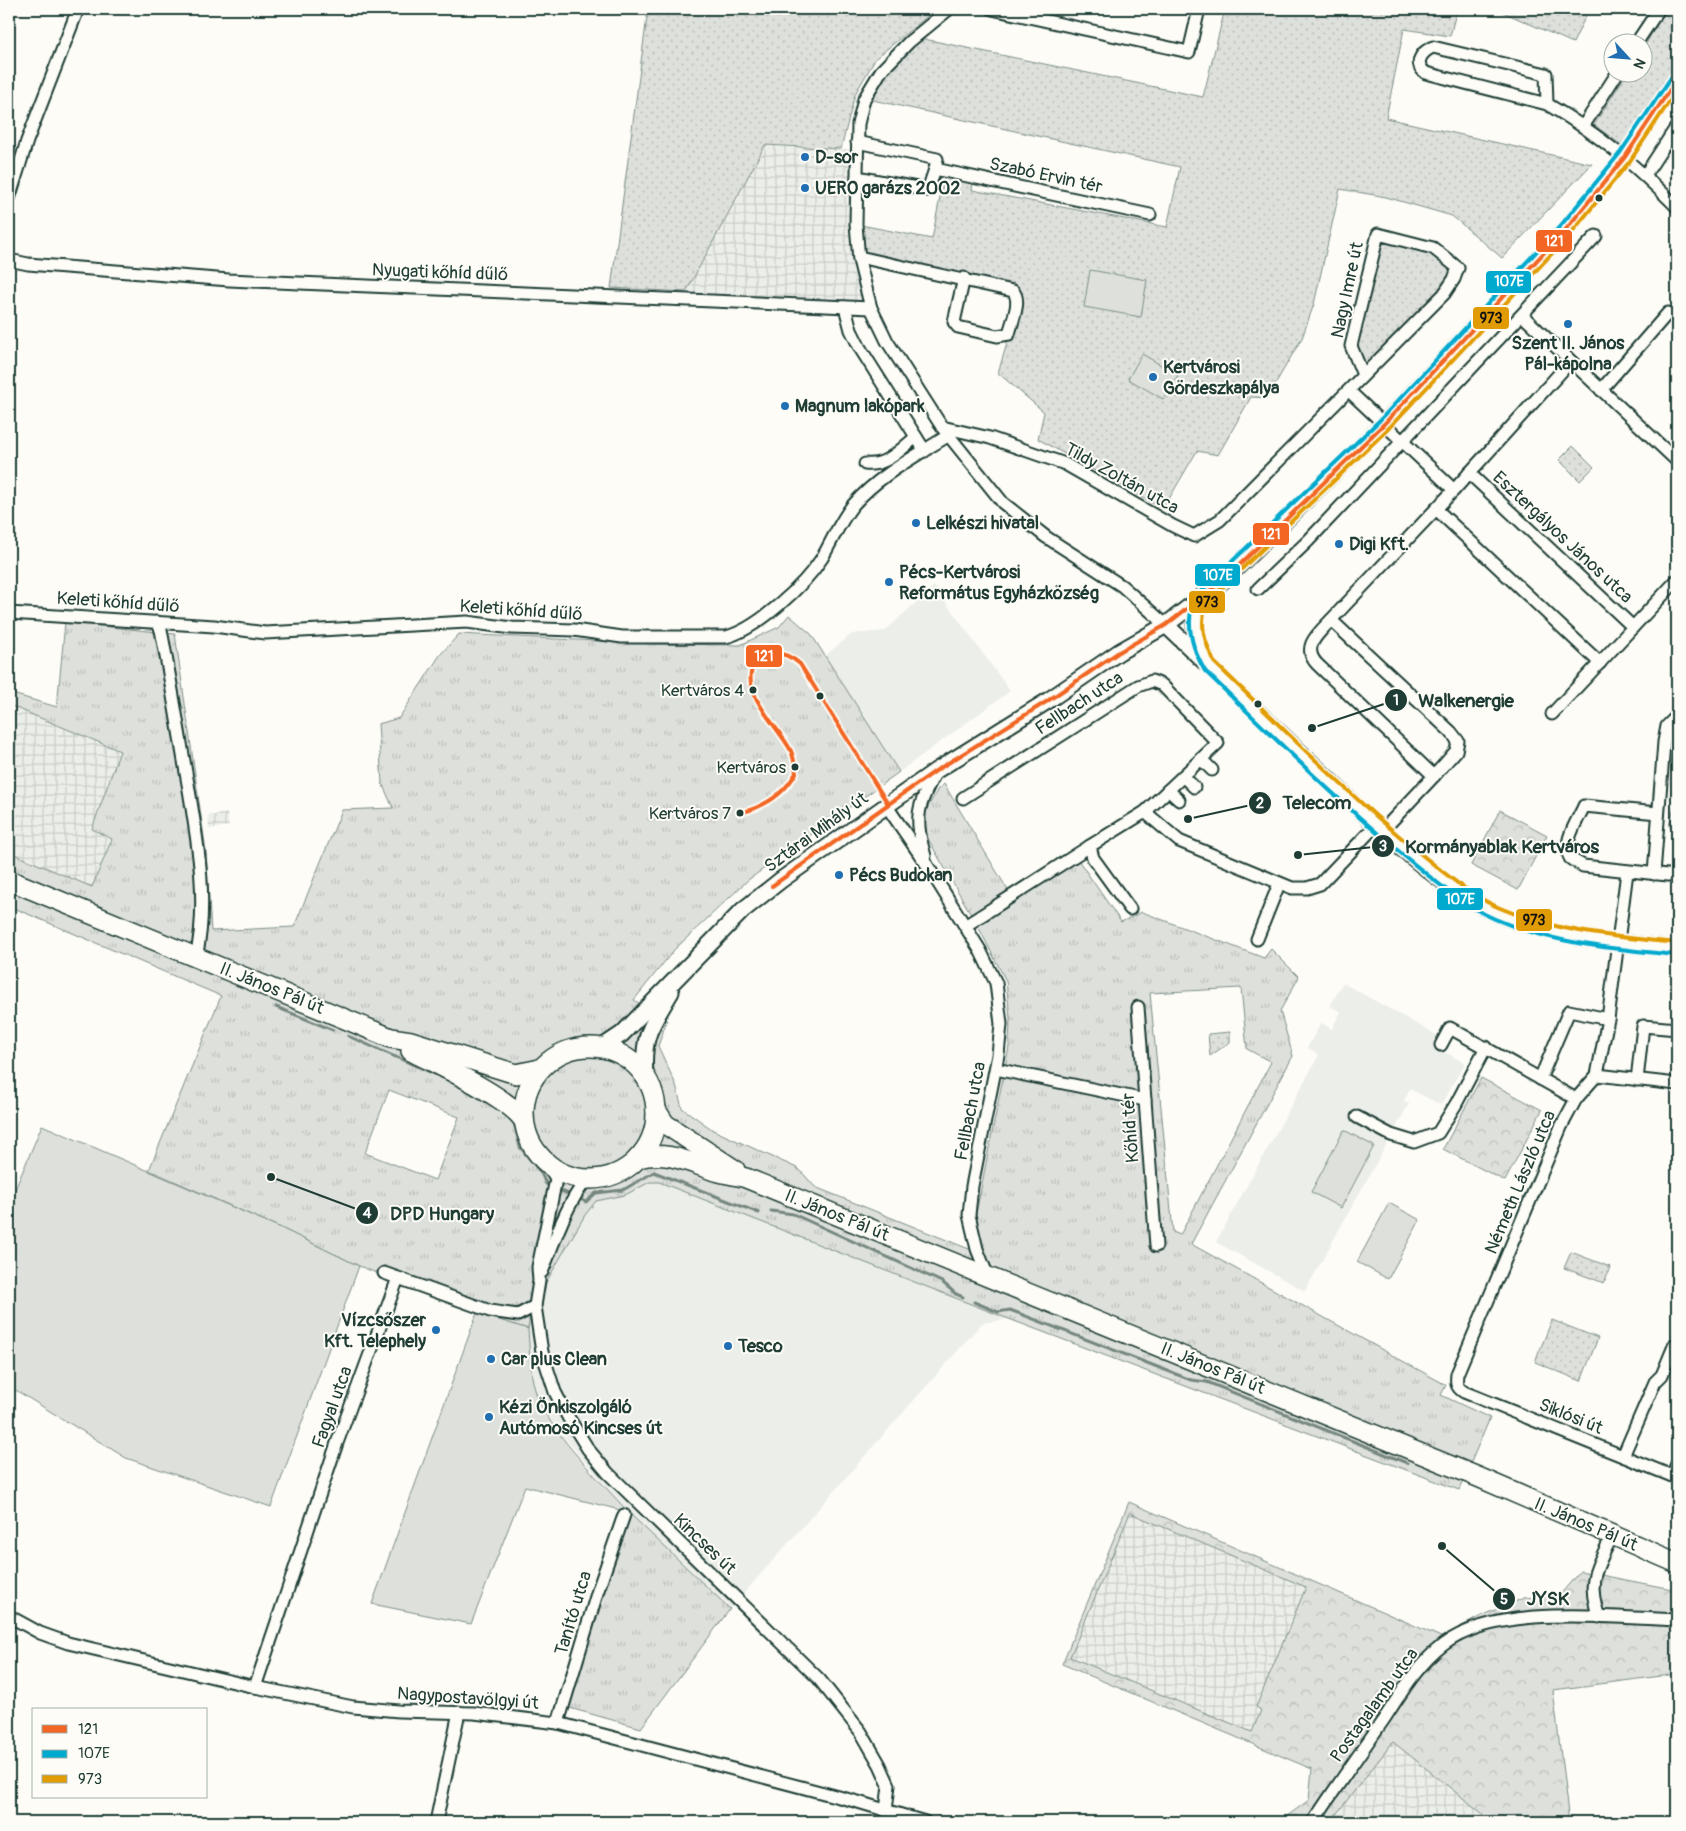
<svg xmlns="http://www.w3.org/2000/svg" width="1686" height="1831" font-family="Pangolin,sans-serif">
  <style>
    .built { fill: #eceee9 }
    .industrial { fill: url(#industrial-grid) }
    .grass { fill: url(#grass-tufts); stroke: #7e8e88; fill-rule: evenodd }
    .forest { fill: url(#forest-crowns); stroke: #7e8e88; fill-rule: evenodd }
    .park { fill: url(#park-dots); stroke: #7e8e88 }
    .garden { fill: #dde0db; stroke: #7e8e88 }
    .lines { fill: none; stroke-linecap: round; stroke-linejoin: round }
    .stream { stroke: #75877f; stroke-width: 3 }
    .minor-casing { stroke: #1f3d34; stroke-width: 15 }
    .tertiary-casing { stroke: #1f3d34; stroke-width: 19 }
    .primary-casing { stroke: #1f3d34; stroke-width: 22 }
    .minor { stroke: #fdfcf7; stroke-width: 11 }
    .tertiary { stroke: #fdfcf7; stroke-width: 15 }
    .primary { stroke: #fdfcf7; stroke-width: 19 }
    .bus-1-casing { stroke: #fdfcf7; stroke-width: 8 }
    .bus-2-casing { stroke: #fdfcf7; stroke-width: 8 }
    .bus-3-casing { stroke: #fdfcf7; stroke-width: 8 }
    .bus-1 { stroke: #f26522; stroke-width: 4 }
    .bus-2 { stroke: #00a9ce; stroke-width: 4 }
    .bus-3 { stroke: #e19c05; stroke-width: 4 }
    .poi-dot { fill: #1f6fb2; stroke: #fdfcf7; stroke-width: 2 }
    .bus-dot { fill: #1f3d34; stroke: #fdfcf7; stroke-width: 2 }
    .labels { text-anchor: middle; stroke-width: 4; stroke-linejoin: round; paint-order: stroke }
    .bus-label { font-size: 17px; fill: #1f3d34; stroke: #fdfcf7; text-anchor: end }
    .poi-label { font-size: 18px; font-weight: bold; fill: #1f3d34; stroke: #fdfcf7; text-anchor: start }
    .street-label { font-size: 18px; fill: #1f3d34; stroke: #fdfcf7 }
    .leader { fill: none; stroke: #1f3d34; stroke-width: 2 }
    .callout-dot { fill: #1f3d34; stroke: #fdfcf7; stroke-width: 2 }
    .mark-label { font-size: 15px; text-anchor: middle; font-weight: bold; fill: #fff }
    .callout-label { font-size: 19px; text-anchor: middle; font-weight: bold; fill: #1f3d34; stroke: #fdfcf7; stroke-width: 4; stroke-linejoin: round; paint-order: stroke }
    .line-badge { stroke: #fdfcf7; stroke-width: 2 }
    .badge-label { font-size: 14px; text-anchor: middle; font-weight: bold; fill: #fff }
    .pale-badge-label { font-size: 14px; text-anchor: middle; font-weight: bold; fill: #111 }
  </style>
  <defs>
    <pattern id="industrial-grid" width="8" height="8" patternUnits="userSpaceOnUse" patternTransform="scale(1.25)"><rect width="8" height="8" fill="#eceee9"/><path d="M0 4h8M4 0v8" fill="none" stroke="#cacdc8"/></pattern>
    <pattern id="grass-tufts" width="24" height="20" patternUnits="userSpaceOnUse" patternTransform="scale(1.25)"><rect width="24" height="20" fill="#dde0db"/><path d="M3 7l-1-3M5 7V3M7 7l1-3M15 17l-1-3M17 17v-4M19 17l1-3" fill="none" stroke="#bdc1bd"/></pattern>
    <pattern id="forest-crowns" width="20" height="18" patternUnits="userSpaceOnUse" patternTransform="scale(1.25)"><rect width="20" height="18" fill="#dde0db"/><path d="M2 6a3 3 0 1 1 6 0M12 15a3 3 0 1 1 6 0" fill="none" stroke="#bdc1bd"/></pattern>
    <pattern id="park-dots" width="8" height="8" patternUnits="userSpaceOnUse" patternTransform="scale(1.25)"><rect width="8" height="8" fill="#dde0db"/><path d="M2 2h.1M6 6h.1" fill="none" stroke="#bdc1bd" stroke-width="1.8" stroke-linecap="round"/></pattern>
  </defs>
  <rect width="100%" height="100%" fill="#fdfcf7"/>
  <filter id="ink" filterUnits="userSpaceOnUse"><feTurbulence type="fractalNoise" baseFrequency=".02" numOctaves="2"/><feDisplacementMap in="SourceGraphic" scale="10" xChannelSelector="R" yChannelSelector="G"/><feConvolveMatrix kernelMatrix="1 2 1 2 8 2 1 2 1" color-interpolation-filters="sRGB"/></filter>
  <g filter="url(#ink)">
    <g class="built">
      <path d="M934,586l76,105 -111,81 -74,-116 27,-22 33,-3z"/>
      <path d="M1343,983l97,54 -5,10 30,16 -24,42 -31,-16 -6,12 5,3 -104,187 -89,-49 103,-187 -12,-7 14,-25 11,6 9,-17 -11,-6z"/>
      <path d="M659,1181l350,138 -27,4 -252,286 -102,-97 -73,-85 -16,-27 -8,-26 -3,-45 2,-13 11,-25 44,-76 11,-14 29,-6 26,-13z"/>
    </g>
    <g class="industrial">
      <path d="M765,145l92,5 -1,73 15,85 -180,-8 -5,-8z"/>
      <path d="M9,705l111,46 -28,78 20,10 -19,49 -84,-36z"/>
      <path d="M227,813l2,13 -20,3 -1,-13z"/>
      <path d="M1130,1513l177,74 -51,120 5,3 -9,23 -182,-76z"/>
      <path d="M1393,1742l90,72 -7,8h-146z"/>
    </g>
    <g class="grass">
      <path d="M789,615l22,19 88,138 -151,108 -74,70 -40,50 33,20 -9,26 18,39 6,23 31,22 86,39 16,18 154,62 40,-202 1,-29 -4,-37 -25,-49 -54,-95 -3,-23 14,-25 6,-5 65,108 63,-41 49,71 21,-10 122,46 7,-9 28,28 -19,34 13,45 -102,188 255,141 -5,10 49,23 -31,72 -450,-171 -350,-137h-9l-25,13 -29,6 -11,14 -44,76 -11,25 -2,13 -51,-16 -118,-47 -78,-38 -132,-58 72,-174 -212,-90v-54l83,35 20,-48 -20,-10 28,-78 -111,-46v-12l48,14 8,-85 110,12 31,217 5,80 83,-4 48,-117 51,-2 -11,-25 -4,-59 21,-6 41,-63 19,-21 196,10 85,1 39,-18zM1241,988l6,61 24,13 -91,173 -7,-3 -23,-239zM389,1090l70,27 -24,63 -70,-27z"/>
      <path d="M628,1512l102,97 -89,119 -75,-21z"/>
    </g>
    <g class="forest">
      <path d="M1500,810l47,25 -29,55 -47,-25z"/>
      <path d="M1481,1078l61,32 -37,71 -62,-32z"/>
      <path d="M1129,1502l312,135 44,-23 39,-16 35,-2 21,-25 97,19v84l-124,16 16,132h-93l7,-8 -90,-72 -63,80h-51l30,-22 3,-31 -250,-105zM1130,1513l176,74 -50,120 5,3 -9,22 -182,-75z"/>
    </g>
    <g class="park">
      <path d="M648,9h288l-60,49 -21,36 -14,55 -76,-4 -79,147 -75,-4z"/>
      <path d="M1225,9h232l-7,27 -46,-7 -18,89 206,46 -90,94 -50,-42 -66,-19 -46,-8 -26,115 -12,34 -35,60 -16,-1 -33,58 -21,-4 -34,58 -125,-70 6,-27 -46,-39 24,-79 -163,-37 -3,-33 76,15 13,-68 29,6 -2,13 195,37 13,-60 -312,-68 3,-12 40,-42 13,-6 279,58z"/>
      <path d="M1496,9h93l-16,34z"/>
      <path d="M1666,9h11v53l-53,85 -30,-22 33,-52 17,-1v-25z"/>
      <path d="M1379,236l54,13 24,19 -4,11 -89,95 -12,-28z"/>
      <path d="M1573,446l21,21 -14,14 -21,-21z"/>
      <path d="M1677,796v35l-8,-5z"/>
      <path d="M1230,1032v10l-20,14 -2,-22z"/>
      <path d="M1571,1252l39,15 -6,16 -40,-15z"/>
      <path d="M1552,1320l46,18 -17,43 -46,-19z"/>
    </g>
    <g class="garden">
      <path d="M1090,270l57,10 -6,37 -57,-10z"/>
      <path d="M1142,354l36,21 -15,24 -35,-20z"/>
      <path d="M42,1125l239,103 78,38 -88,241 -145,-49 -117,-72v-182z"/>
      <path d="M1344,1130l30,16 -33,62 -30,-16z"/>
      <path d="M1389,1203l31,17 -32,59 -31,-17z"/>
      <path d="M477,1313l51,16c2,24 1,49 11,72 17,37 61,79 89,111l-103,-26 -54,138 -99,-20z"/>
    </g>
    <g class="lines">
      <g class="stream">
        <path d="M276,1007l57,23"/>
        <path d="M348,1036l93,41"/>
        <path d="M465,1089l28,17"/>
        <path d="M513,1119l7,28 21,26 5,11 4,2"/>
        <path d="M561,1191l10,4"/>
        <path d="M582,1200l4,2 10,-9 27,-3 31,-18 105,41"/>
        <path d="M771,1211l22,3 149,68 14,12 7,3"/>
        <path d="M974,1302l24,10 12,-2 181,70 16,2 200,81"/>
      </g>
      <defs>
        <g id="minor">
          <path d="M949,9l-40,33 -28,29 -17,28 -6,25 -2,100 3,36 12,48 16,33 55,86 61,76 43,34 76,49 44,39"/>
          <path d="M992,9l197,43 10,-43"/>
          <path d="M1637,42l22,-33"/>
          <path d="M1547,104l-121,-31c-13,-9 -5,-21 7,-26l113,27 1,30c53,31 87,60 130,103"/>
          <path d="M1584,125l34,-53"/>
          <path d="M857,142l80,17 -2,10 215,46"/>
          <path d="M1645,175l32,-49"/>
          <path d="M857,177l71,13 7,-21"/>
          <path d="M9,199l18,-58 51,-132"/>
          <path d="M859,257l154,34c9,10 -1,30 -4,43l-12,2 -39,-9 -4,-5 10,-44"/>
          <path d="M9,260l19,4 201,16 642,28"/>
          <path d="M845,307l6,23 9,18 65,103"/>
          <path d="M1523,316l154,145"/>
          <path d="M1601,390l67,-77"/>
          <path d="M1349,391l105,99"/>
          <path d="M942,427l48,11 75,26 108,62 21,10 26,-16 224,-226 10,-15 4,-11 -25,-20 -55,-14 -27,112 12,29"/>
          <path d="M865,464c21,3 36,-15 51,-27"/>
          <path d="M1469,473l164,154"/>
          <path d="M1436,509l164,154"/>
          <path d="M1258,589l50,-48 288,-305"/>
          <path d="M9,613l205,13 51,7 202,-11 45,6 62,2 48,7h104c31,-8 78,-51 96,-79 10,-17 18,-37 31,-53 25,-29 63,-49 96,-70"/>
          <path d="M1331,620l120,112 7,9 -2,10 -22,25"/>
          <path d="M157,622l4,8c10,51 18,103 27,154 9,54 21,118 8,173"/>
          <path d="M1552,714l125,-134"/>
          <path d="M1201,759l11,11"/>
          <path d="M1183,776l11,11"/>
          <path d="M1168,790l11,10"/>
          <path d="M963,798l175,-112 14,-5 10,4 56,58 -73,69 -55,34 3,12 37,51"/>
          <path d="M886,805l41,60 53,85 16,33 5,41 -3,31 -26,131 -3,29 8,34 11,28"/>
          <path d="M1145,812l34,29 113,47h15l13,-4 56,-59"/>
          <path d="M1658,813l-74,-7c-5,12 -23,38 -14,52 3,3 9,5 13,8l94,10"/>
          <path d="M1382,831l52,-55 -117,-112c-16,-17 1,-30 14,-44l123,-130 116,-128"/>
          <path d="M925,856c-11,-37 -8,-51 11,-84"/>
          <path d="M1654,874l10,-132 3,-16 10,-10"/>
          <path d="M965,926l125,-80"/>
          <path d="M1257,939l22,-55"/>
          <path d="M1138,1007l18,239"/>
          <path d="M1441,1045l9,-17 126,71"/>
          <path d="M996,1069l149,31"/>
          <path d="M1597,1075l11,-56 19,-147"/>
          <path d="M1540,1079l29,-68 39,8"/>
          <path d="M1637,1080l6,-54 34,3"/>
          <path d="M1677,1084l-80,-9 -21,24 -15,28 -104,247c-1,9 -1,13 7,18l213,86"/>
          <path d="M1357,1117l34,18 23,7 24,-9 18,-29 30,-57"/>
          <path d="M548,1164l8,15 -18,88 1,14 -4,25 7,46 13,40 13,25 20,32 20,24 211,206 42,53 19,33 9,20 -3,26"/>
          <path d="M542,1272c13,-32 23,-66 45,-93"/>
          <path d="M384,1273l14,5"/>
          <path d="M1623,1456l32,-74 7,-7 12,-29 3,1"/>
          <path d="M1672,1476l5,-12"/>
          <path d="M9,1616l31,17 28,10 187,44 98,20 46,4 75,2 84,10 300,79 67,20"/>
          <path d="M1599,1617c-13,-36 -3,-48 13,-81"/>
          <path d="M255,1687l82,-244 61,-165 92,33 28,4 17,-9"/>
          <path d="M558,1723l40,-133 26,-75"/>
          <path d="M436,1822l23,-110"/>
          <path d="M1313,1822c23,-35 47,-69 71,-103 17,-26 34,-55 59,-74 55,-42 168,-27 234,-25"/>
        </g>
        <g id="tertiary">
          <path d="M1201,600c-10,25 -7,34 5,58"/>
          <path d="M1166,625c54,51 108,102 162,154 46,45 109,107 168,134 56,25 121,30 181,36"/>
          <path d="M601,1048l21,-14 121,-124 38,-30 156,-110 109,-68 73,-50 47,-27 60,-47 158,-154 183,-196 58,-71 52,-78"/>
          <path d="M645,1076c-3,-41 6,-50 26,-84"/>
        </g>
        <g id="primary">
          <path d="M9,880l382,158 20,3 105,33 24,-5"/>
          <circle cx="590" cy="1113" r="66"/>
          <path d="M411,1051c27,14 98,46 113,70"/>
          <path d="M656,1110l9,14 70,46"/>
          <path d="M638,1158c28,-8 50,4 77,13 10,3 21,4 31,7l732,299 199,86"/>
        </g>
      </defs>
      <use href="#minor" class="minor-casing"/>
      <use href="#tertiary" class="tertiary-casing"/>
      <use href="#primary" class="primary-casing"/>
      <use href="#minor" class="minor"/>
      <use href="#tertiary" class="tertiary"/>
      <use href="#primary" class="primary"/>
      <defs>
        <g id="bus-1">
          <path d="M740,813c24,-6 44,-19 56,-40 -1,-8 -2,-15 -5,-22 -11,-23 -56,-63 -35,-89 4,-5 10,-8 16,-9 11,-1 20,4 28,11l88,140"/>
          <path d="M772,886l165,-116 109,-68 73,-50 47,-27 60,-47 158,-154 183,-196 58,-71 52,-78"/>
        </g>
        <path id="bus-2" d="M1672,76l-52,77 -58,71 -182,196 -184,176c-12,25 -5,51 9,75 66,63 131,129 203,188 27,22 55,46 87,60 57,25 120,30 181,36"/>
        <path id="bus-3" d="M1677,90l-47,71 -58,71 -183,196 -183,175c-7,23 -1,39 8,59 67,64 131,130 202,188 26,21 53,45 84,58 56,24 117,29 177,35"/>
      </defs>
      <use href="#bus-1" class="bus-1-casing"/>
      <use href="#bus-2" class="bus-2-casing"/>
      <use href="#bus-3" class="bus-3-casing"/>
      <use href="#bus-1" class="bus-1"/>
      <use href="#bus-2" class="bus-2"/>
      <use href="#bus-3" class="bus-3"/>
    </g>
  </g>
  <g class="poi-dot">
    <circle cx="805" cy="157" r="5"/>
    <circle cx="805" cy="188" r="5"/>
    <circle cx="1568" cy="324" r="5"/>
    <circle cx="1153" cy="377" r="5"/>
    <circle cx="785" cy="406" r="5"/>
    <circle cx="916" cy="523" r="5"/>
    <circle cx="1339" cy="544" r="5"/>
    <circle cx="889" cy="582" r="5"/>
    <circle cx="839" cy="875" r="5"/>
    <circle cx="436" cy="1330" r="5"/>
    <circle cx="728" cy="1346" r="5"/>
    <circle cx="491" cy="1359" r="5"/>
    <circle cx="489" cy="1417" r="5"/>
  </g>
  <g class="bus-dot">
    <circle cx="1599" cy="198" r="4.5"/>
    <circle cx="753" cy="690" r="4.5"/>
    <circle cx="820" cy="696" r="4.5"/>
    <circle cx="1258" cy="704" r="4.5"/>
    <circle cx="795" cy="767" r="4.5"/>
    <circle cx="740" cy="813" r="4.5"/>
  </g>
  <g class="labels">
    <g class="bus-label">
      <text x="744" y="696">Kertváros 4</text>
      <text x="786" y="773">Kertváros</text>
      <text x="731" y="819">Kertváros 7</text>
    </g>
    <g class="poi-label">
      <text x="815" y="163">D-sor</text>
      <text x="815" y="194">UERO garázs 2002</text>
      <text x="1568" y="349" text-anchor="middle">Szent II. János<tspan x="1568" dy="21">Pál-kápolna</tspan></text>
      <text x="1163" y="373">Kertvárosi<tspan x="1163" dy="21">Gördeszkapálya</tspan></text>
      <text x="795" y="412">Magnum lakópark</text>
      <text x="926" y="529">Lelkészi hivatal</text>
      <text x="1349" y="550">Digi Kft.</text>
      <text x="899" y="578">Pécs-Kertvárosi<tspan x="899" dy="21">Református Egyházközség</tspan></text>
      <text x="849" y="881">Pécs Budokan</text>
      <text x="426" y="1326" text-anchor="end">Vízcsőszer<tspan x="426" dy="21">Kft. Telephely</tspan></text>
      <text x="738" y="1352">Tesco</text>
      <text x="501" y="1365">Car plus Clean</text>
      <text x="499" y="1413">Kézi Önkiszolgáló<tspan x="499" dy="21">Autómosó Kincses út</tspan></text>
    </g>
    <g class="street-label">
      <text transform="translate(1046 175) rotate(12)" y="6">Szabó Ervin tér</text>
      <text transform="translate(440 272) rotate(2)" y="6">Nyugati kőhíd dűlő</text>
      <text transform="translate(1347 290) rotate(-78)" y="6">Nagy Imre út</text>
      <text transform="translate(1122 478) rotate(29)" y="6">Tildy Zoltán utca</text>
      <text transform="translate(1563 537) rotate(43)" y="6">Esztergályos János utca</text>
      <text transform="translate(118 602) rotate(4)" y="6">Keleti kőhíd dűlő</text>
      <text transform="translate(521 610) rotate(4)" y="6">Keleti kőhíd dűlő</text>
      <text transform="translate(1079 703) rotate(-33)" y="6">Fellbach utca</text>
      <text transform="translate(816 832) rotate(-36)" y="6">Sztárai Mihály út</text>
      <text transform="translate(272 988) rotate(22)" y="6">II. János Pál út</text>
      <text transform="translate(970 1111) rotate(-79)" y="6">Fellbach utca</text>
      <text transform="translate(1130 1128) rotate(-94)" y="6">Kőhíd tér</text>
      <text transform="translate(1520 1182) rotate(-67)" y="6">Németh László utca</text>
      <text transform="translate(837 1215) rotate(22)" y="6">II. János Pál út</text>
      <text transform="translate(1213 1368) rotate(22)" y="6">II. János Pál út</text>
      <text transform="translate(332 1407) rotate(-70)" y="6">Fagyal utca</text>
      <text transform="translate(1571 1416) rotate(22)" y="6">Siklósi út</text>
      <text transform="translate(1586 1524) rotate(23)" y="6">II. János Pál út</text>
      <text transform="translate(705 1544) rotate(44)" y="6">Kincses út</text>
      <text transform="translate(573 1613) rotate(-73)" y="6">Tanító utca</text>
      <text transform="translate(468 1698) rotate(4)" y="6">Nagypostavölgyi út</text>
      <text transform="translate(1374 1705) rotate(-54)" y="6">Postagalamb utca</text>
    </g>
  </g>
  <path class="leader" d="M1312 728L1396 700M1188 819L1260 803M1298 855L1383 846M271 1177L367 1213M1442 1546L1504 1599"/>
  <g class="callout-dot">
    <circle cx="1312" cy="728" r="5"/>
    <circle cx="1188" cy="819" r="5"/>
    <circle cx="1298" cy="855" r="5"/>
    <circle cx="271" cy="1177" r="5"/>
    <circle cx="1442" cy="1546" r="5"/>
    <circle cx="1396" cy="700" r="12"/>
    <circle cx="1260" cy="803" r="12"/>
    <circle cx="1383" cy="846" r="12"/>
    <circle cx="367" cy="1213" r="12"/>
    <circle cx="1504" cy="1599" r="12"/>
  </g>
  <g class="mark-label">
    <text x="1396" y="705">1</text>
    <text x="1260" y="808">2</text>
    <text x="1383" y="851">3</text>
    <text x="367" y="1218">4</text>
    <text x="1504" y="1604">5</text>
  </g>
  <g class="callout-label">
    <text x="1466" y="707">Walkenergie</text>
    <text x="1317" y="809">Telecom</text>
    <text x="1502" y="853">Kormányablak Kertváros</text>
    <text x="442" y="1220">DPD Hungary</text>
    <text x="1548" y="1605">JYSK</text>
  </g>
  <g class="line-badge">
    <rect x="1535" y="229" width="38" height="24" rx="5" fill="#f26522"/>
    <rect x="1485" y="270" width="47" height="24" rx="5" fill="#00a9ce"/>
    <rect x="1472" y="306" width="38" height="24" rx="5" fill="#e19c05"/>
    <rect x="1252" y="522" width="38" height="24" rx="5" fill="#f26522"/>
    <rect x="1194" y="563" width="47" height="24" rx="5" fill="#00a9ce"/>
    <rect x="1188" y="590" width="38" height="24" rx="5" fill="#e19c05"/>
    <rect x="745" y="644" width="38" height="24" rx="5" fill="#f26522"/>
    <rect x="1436" y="887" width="48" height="24" rx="5" fill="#00a9ce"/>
    <rect x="1515" y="908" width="38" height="24" rx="5" fill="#e19c05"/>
  </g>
  <g class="badge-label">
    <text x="1554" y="246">121</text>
    <text x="1509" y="286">107E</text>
    <text x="1271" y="539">121</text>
    <text x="1218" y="580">107E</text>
    <text x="764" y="661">121</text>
    <text x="1460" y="904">107E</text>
  </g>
  <g class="pale-badge-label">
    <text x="1491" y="323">973</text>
    <text x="1207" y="607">973</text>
    <text x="1534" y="925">973</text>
  </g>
  <rect width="1686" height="1831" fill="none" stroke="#fdfcf7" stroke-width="30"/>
  <rect x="15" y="15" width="1656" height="1801" fill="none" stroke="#1f3d34" stroke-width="2" filter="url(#ink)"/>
  <rect x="32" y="1708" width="175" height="90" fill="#fdfcf7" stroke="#a4b0a9"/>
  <rect x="42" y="1725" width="25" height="8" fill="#f26522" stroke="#a4b0a9"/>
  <text x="78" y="1734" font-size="15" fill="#1f3d34">121</text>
  <rect x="42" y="1750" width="25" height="8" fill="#00a9ce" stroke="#a4b0a9"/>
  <text x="78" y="1758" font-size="15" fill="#1f3d34">107E</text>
  <rect x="42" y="1775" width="25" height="8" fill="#e19c05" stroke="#a4b0a9"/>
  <text x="78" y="1784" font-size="15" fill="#1f3d34">973</text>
  <g transform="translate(1628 58) rotate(116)"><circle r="24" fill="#fdfcf7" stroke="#a4b0a9"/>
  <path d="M0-4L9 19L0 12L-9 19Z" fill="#1f6fb2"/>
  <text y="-8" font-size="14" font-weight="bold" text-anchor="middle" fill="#1f3d34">N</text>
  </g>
</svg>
